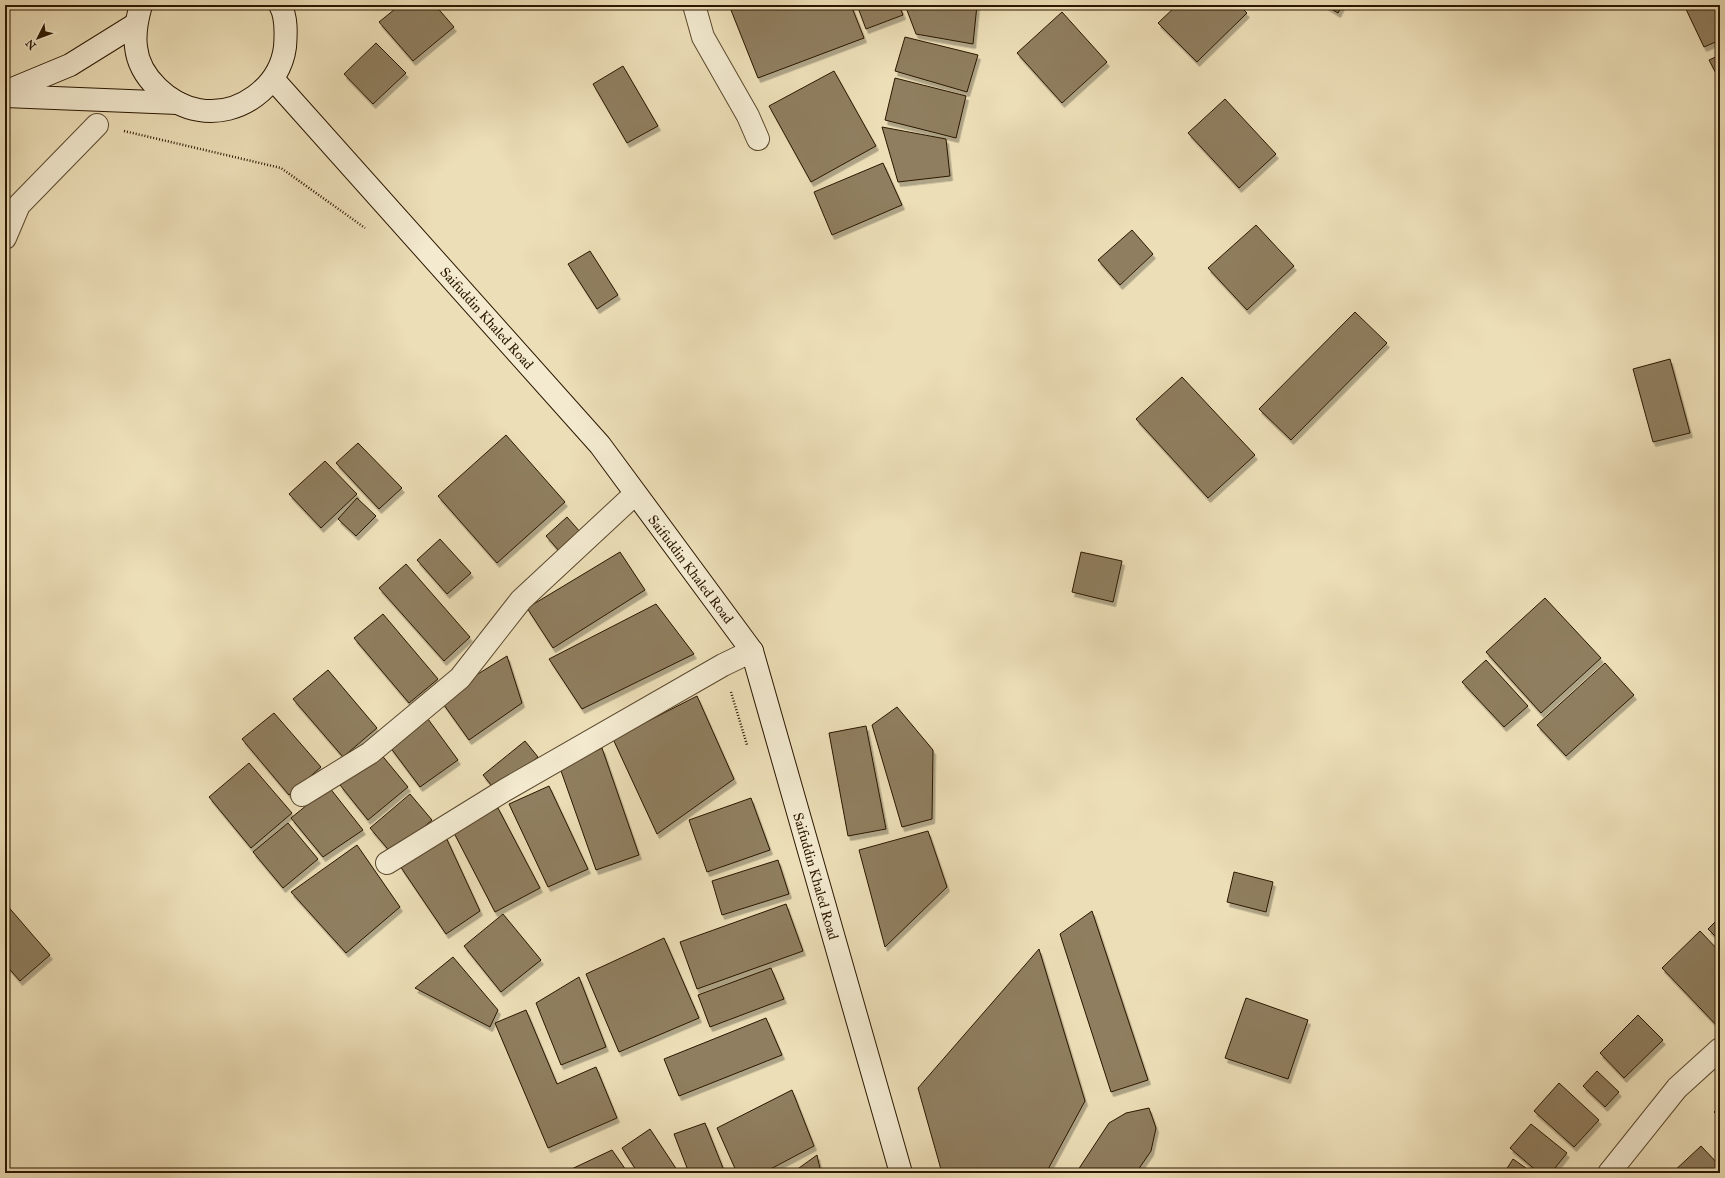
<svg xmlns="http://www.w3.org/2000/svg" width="1725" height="1178" font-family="'IM FELL Great Primer',serif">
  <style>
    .building { fill: #8f7e5f; stroke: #2b1700; filter: url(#shadow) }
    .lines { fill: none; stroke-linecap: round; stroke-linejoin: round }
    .street-casing { stroke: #5b492e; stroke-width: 24 }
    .secondary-casing { stroke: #2b1700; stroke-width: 24 }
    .path { stroke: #2b1700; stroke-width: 2.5; stroke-dasharray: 1 2; stroke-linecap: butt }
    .street { stroke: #f3ead0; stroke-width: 22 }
    .secondary { stroke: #f3ead0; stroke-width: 22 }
    .labels { text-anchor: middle; stroke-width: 3; stroke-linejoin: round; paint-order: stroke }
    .street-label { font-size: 14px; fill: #2b1700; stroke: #f3ead0 }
  </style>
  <defs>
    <filter id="shadow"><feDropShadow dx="2.5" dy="4.5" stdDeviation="0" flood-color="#0004"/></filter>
  </defs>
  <rect width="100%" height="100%" fill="#ecdeb7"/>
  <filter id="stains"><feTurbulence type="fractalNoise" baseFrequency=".005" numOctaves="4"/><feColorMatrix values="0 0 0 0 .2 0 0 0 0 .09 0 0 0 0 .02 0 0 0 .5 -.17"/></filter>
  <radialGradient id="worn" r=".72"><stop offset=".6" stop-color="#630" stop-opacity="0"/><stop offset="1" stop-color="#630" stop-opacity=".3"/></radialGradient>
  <g class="building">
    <path d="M400,5h35l19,22 -41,34 -34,-39z"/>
    <path d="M729,5h122l13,33 -106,40z"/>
    <path d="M857,5h42l4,10 -37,14z"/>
    <path d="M905,5h72l-4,39 -57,-10z"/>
    <path d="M1177,5h62l8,8 -50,49 -39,-39z"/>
    <path d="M1325,5h17l-4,8z"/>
    <path d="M1684,5h36v35l-16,7z"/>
    <path d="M1062,12l45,50 -45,41 -45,-50z"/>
    <path d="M905,37l73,18 -11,37 -72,-21z"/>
    <path d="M376,43l30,30 -33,31 -29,-30z"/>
    <path d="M1720,55v26l-11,-21z"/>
    <path d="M623,66l35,60 -31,17 -34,-59z"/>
    <path d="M834,71l42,75 -65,36 -42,-76z"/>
    <path d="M895,78l71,18 -10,42 -71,-18z"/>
    <path d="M1225,99l51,55 -37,34 -51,-55z"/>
    <path d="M882,127l64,12 4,37 -52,6z"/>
    <path d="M883,163l19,42 -70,30 -18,-43z"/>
    <path d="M1256,225l38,41 -47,44 -39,-42z"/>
    <path d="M1132,230l21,24 -33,31 -22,-25z"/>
    <path d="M590,251l28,44 -21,14 -29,-45z"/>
    <path d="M1355,312l32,31 -96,97 -32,-31z"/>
    <path d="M1670,359l20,74 -37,9 -20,-73z"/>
    <path d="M1182,377l73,78 -47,43 -72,-79z"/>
    <path d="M506,435l59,67 -68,61 -59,-67z"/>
    <path d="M358,443l44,45 -23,21 -43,-46z"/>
    <path d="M325,461l32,33 -36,34 -32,-34z"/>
    <path d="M357,498l19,18 -20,20 -18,-17z"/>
    <path d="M567,517l14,16 -21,19 -14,-16z"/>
    <path d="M440,539l31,34 -24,21 -30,-34z"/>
    <path d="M620,552l25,38 -92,58 -26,-40z"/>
    <path d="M1081,552l41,9 -9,41 -41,-10z"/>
    <path d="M406,564l64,73 -26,24 -65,-73z"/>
    <path d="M1545,598l56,60 -60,55 -55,-61z"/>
    <path d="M656,604l38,50 -112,55 -33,-50z"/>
    <path d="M383,614l55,65 -29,24 -55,-65z"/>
    <path d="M507,656l15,47 -53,37 -30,-42z"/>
    <path d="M1486,660l42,46 -24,21 -42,-45z"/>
    <path d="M1605,663l29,32 -68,61 -29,-31z"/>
    <path d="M328,670l49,58 -34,29 -50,-58z"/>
    <path d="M697,696l37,83 -77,55 -44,-95z"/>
    <path d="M897,707l36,43 -1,69 -30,8 -30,-102z"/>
    <path d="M274,713l47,54 -32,28 -47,-56z"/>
    <path d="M428,719l30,41 -38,27 -30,-40z"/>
    <path d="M866,726l20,103 -38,7 -19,-103z"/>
    <path d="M525,741l13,16 -42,34 -13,-16z"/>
    <path d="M602,748l37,107 -43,15 -36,-102z"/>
    <path d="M380,753l28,34 -40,33 -28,-35z"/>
    <path d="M249,763l43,50 -41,35 -42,-51z"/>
    <path d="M549,786l39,83 -40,18 -39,-83z"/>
    <path d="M329,787l34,43 -40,27 -32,-39z"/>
    <path d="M410,794l22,26 -40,34 -22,-26z"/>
    <path d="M751,798l19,52 -63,22 -18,-52z"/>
    <path d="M498,808l42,80 -45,24 -42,-81z"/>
    <path d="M288,823l30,36 -35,29 -30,-36z"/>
    <path d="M928,831l19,56 -62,60 -26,-97z"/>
    <path d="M444,833l36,78 -34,23 -46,-68z"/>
    <path d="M357,845l43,62 -54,46 -55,-61z"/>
    <path d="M778,860l11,34 -67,21 -10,-34z"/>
    <path d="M1234,872l39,10 -7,30 -39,-10z"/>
    <path d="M5,903l45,52 -30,26 -15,-17z"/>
    <path d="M786,904l17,47 -106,38 -17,-47z"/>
    <path d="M1092,911l56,169 -37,12 -51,-158z"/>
    <path d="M503,914l38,46 -40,32 -37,-46z"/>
    <path d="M1720,917v24l-12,-12z"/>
    <path d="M1700,931l20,21v77l-58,-61z"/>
    <path d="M664,938l35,80 -80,34 -33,-78z"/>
    <path d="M1039,949l46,152 -39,72h-104l-24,-85z"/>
    <path d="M453,957l45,53 -8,17 -75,-39z"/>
    <path d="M771,968l13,31 -74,28 -12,-32z"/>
    <path d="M579,977l27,70 -45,18 -25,-62z"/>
    <path d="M1246,998l62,22 -20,59 -63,-21z"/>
    <path d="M526,1010l31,74 39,-17 21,51 -69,30 -53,-125z"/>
    <path d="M1638,1015l25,25 -39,38 -24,-25z"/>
    <path d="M766,1018l16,37 -103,41 -15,-37z"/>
    <path d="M1597,1071l22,21 -14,15 -22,-21z"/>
    <path d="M1559,1083l40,37 -25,27 -40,-36z"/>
    <path d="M792,1090l22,56 -51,27h-26l-20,-45z"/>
    <path d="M1720,1106v12l-6,-6z"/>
    <path d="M1149,1108l7,20 -5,23 -15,22h-60l33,-50 17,-10z"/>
    <path d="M705,1123l20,50h-36l-15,-39z"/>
    <path d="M1531,1124l36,29 -16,20h-12l-29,-25z"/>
    <path d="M650,1129l29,44h-41l-16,-25z"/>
    <path d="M1701,1146l19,20v7h-48z"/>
    <path d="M612,1150l16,23h-65z"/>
    <path d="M817,1155l4,18h-29z"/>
    <path d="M1513,1159l20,14h-29z"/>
  </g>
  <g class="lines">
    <defs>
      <g id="street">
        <path d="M694,5l9,32 45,79 10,23"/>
        <path d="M5,238l14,-33 78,-80"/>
        <path d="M302,795l68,-42 90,-75 61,-78 114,-106"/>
        <path d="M387,863l118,-73 218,-125 29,-14"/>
        <path d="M1609,1173l68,-85 43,-39"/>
      </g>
      <g id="secondary">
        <path d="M141,5c-4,14 -7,27 -5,42 3,30 33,58 63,63 40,7 81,-23 86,-63 1,-13 2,-30 -5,-42"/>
        <path d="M273,79l327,366 152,206 149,522"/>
        <path d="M5,92l65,-27 66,-41"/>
        <path d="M5,96l173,7"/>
      </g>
    </defs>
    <use href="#street" class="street-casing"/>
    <use href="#secondary" class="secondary-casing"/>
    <g class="path">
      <path d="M124,131l157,37 84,60"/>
      <path d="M731,692l16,53"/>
    </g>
    <use href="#street" class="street"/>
    <use href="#secondary" class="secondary"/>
  </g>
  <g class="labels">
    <g class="street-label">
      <text transform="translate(487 318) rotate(48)" y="5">Saifuddin Khaled Road</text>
      <text transform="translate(691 569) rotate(53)" y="5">Saifuddin Khaled Road</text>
      <text transform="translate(816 876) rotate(74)" y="5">Saifuddin Khaled Road</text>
    </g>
  </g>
  <rect width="1725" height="1178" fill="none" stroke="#ecdeb7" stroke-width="20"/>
  <rect x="6" y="6" width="1713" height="1166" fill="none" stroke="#2b1700" stroke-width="2"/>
  <rect x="10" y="10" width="1705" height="1158" fill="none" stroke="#2b1700"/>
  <g transform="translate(38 38) rotate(228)" stroke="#f3ead0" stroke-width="3" paint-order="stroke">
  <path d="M0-3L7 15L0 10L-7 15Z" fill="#2b1700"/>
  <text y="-6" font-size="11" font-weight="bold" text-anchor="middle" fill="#2b1700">N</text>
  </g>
  <rect width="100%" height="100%" filter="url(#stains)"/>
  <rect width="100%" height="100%" fill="url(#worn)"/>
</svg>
